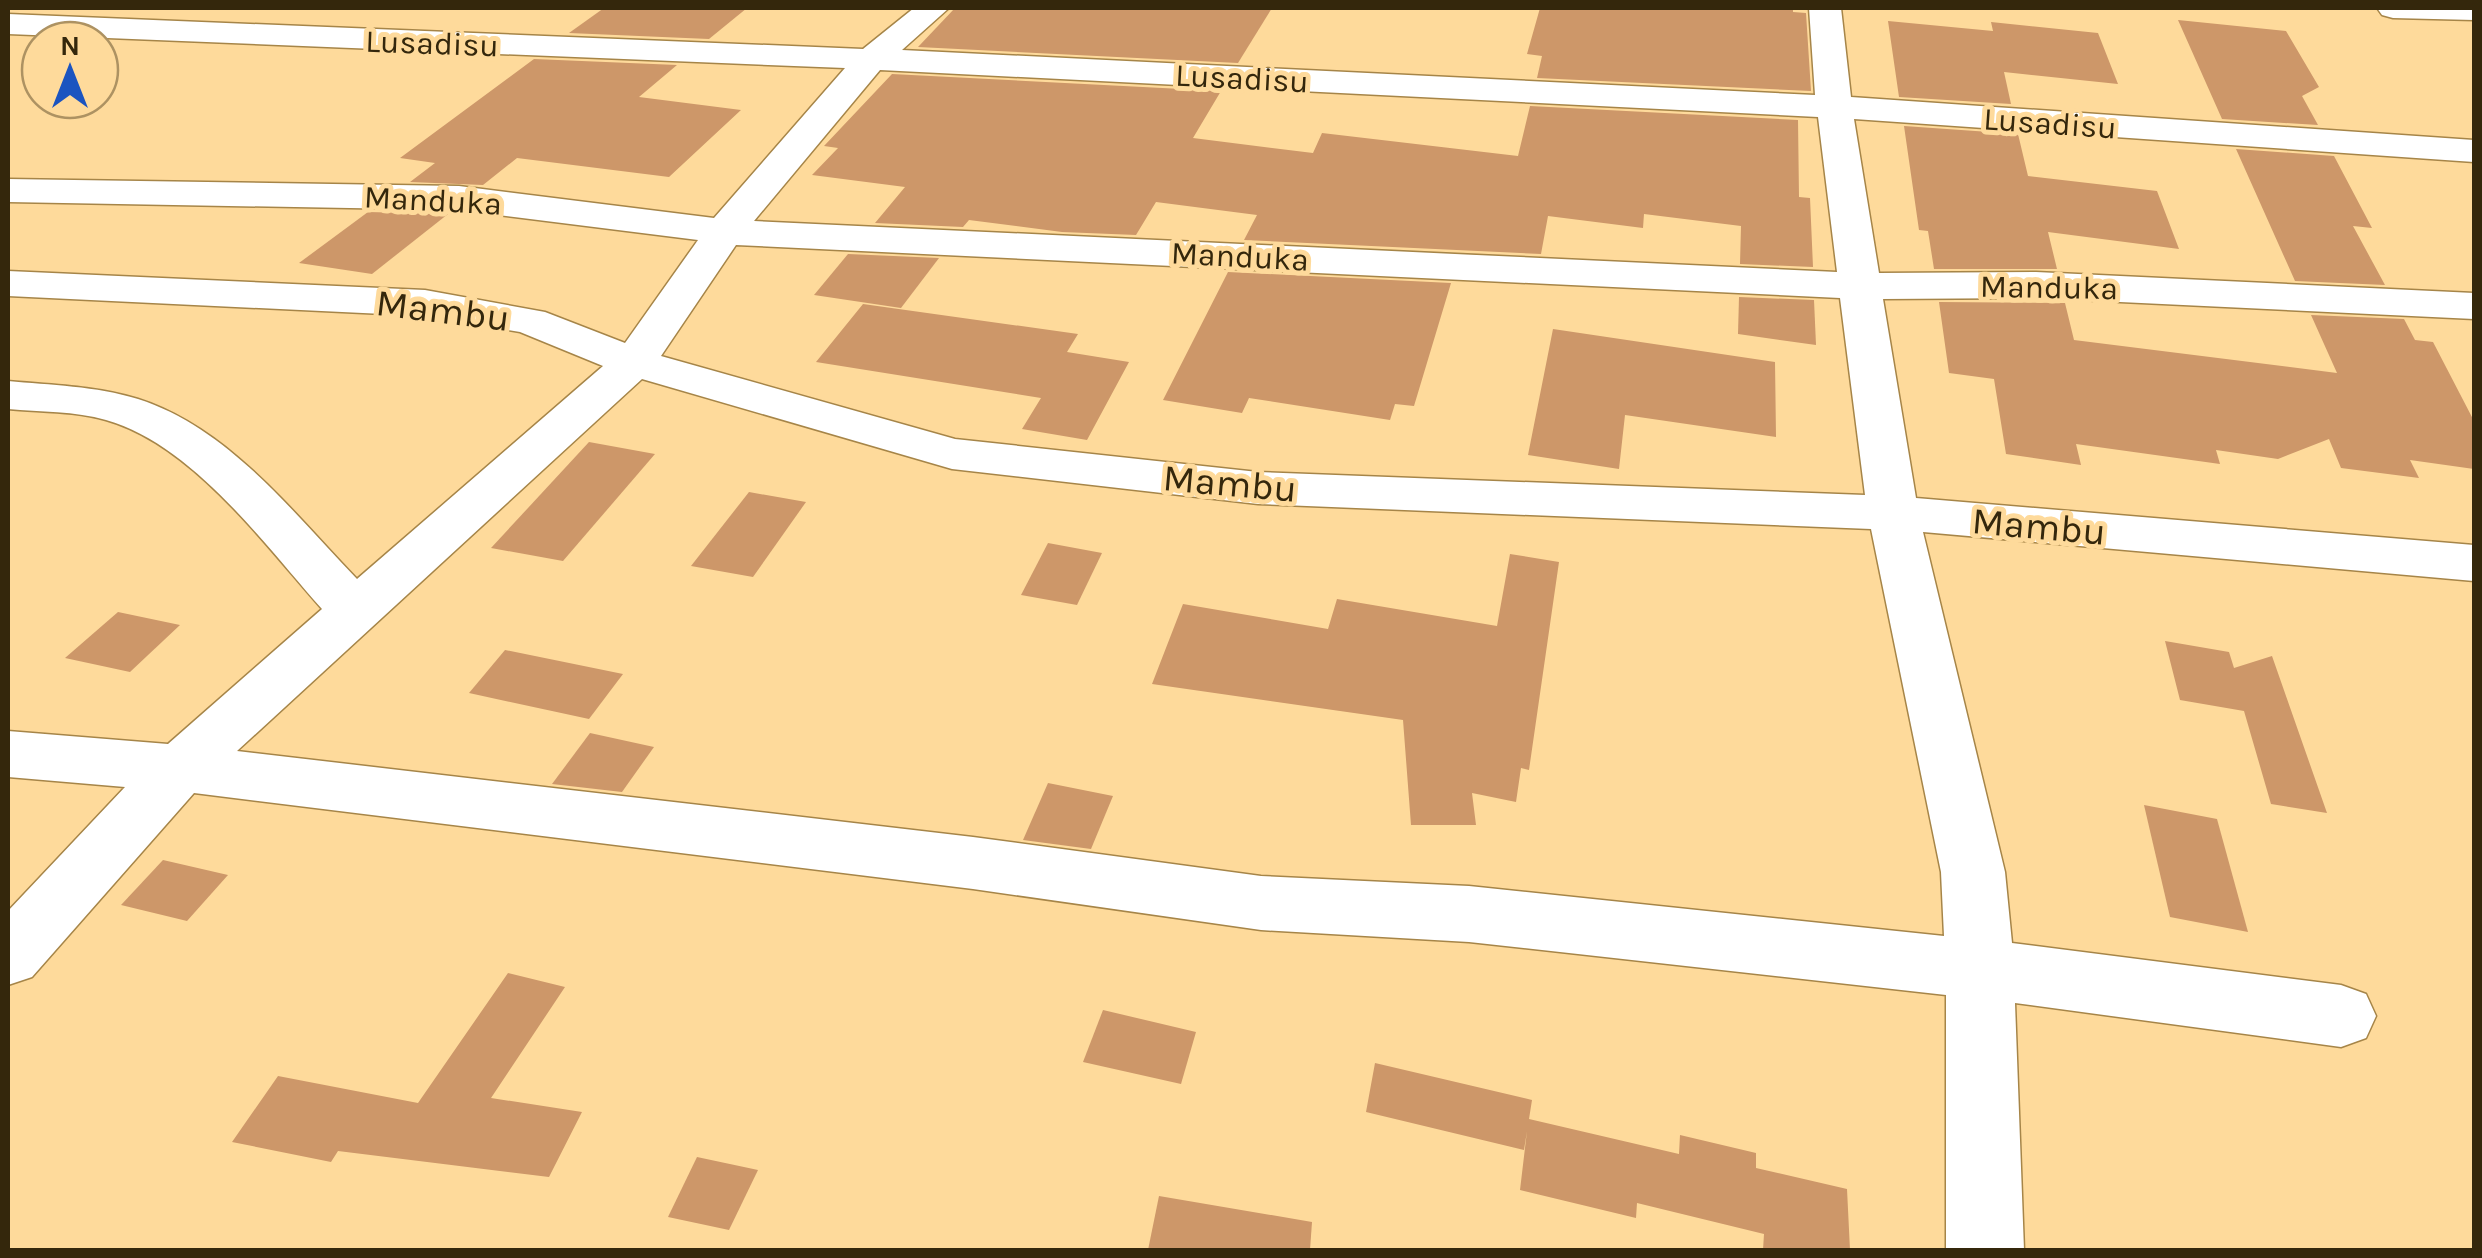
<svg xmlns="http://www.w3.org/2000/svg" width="2482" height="1258" font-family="Karla,sans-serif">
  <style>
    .building { fill: #cd9769 }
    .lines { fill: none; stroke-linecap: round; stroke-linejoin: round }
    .street-casing { stroke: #a68548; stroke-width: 3 }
    .street { fill: #fff; fill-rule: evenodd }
    .labels { text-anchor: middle; stroke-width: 10; stroke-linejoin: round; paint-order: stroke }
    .far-street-label { font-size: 32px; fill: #34270c; stroke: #feda9b }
    .street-label { font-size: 38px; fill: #34270c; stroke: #feda9b }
  </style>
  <rect width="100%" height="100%" fill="#feda9b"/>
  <g class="building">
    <path d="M604,8h143l-38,31 -140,-6z"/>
    <path d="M955,8h317l-34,55 -320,-16z"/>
    <path d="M1540,8h253v4l13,1 5,78 -274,-13 5,-22 -15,-2z"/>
    <path d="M2178,20l108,11 33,56 -17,9 16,29 -96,-6z"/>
    <path d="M1888,21l105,10 -2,-9 107,11 20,51 -114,-12 7,32 -112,-7z"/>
    <path d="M534,59l143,6 -38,32 102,13 -72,67 -152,-19 -34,27 -73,-3 25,-19 -35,-5z"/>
    <path d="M892,74l329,17 -28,47 120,15 9,-20 196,23 12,-50 268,14 1,77 11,1 3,69 -73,-3 1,-38 -97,-12 -1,14 -95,-12 -7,38 -297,-14 13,-25 -101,-13 -20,33 -74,-3 -93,-12 -6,7 -88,-4 30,-36 -93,-12 26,-27 -14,-2z"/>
    <path d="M1904,126l114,8 10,42 129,15 22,58 -131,-17 9,37h-123l-6,-38 -9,-1z"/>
    <path d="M2236,149l98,7 38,72 -19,-2 32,59 -90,-4z"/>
    <path d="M368,212l80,2 -76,60 -73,-11z"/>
    <path d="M848,254l91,4 -38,50 -87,-13z"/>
    <path d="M1228,272l223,11 -37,123 -19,-2 -5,16 -141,-22 -7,15 -79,-13z"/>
    <path d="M1739,297l75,3 2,45 -78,-11z"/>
    <path d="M1939,302l126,1 9,37 263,33 -26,-58 93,4 11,21 18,2 41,79v48l-64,-9 9,18 -78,-10 -12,-29 -51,20 -62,-9 4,14 -144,-20 5,21 -75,-11 -12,-75 -45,-6z"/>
    <path d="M863,304l215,30 -11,18 62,10 -42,78 -65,-11 19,-31 -225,-36z"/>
    <path d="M1553,329l222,33 1,75 -151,-22 -6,54 -91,-14z"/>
    <path d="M589,442l66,12 -92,107 -72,-13z"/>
    <path d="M749,492l57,10 -53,75 -62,-11z"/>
    <path d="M1048,543l54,10 -25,52 -56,-10z"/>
    <path d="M1510,554l49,8 -30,208 -8,-2 -5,34 -44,-9 4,32h-65l-8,-105 -251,-36 31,-80 145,25 9,-30 160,27z"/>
    <path d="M118,612l62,13 -50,47 -65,-14z"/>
    <path d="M2165,641l64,11 5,16 38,-12 55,157 -56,-9 -27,-93 -64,-11z"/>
    <path d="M505,650l118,24 -34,45 -120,-26z"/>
    <path d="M590,733l64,14 -32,45 -70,-8z"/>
    <path d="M1048,783l65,13 -22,53 -68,-9z"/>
    <path d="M2144,805l73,14 31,113 -78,-15z"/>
    <path d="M163,860l65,15 -41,46 -66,-16z"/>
    <path d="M508,973l57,14 -74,111 91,14 -33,65 -211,-26 -7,11 -99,-20 46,-66 140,27z"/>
    <path d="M1103,1010l93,22 -15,52 -98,-22z"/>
    <path d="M1375,1063l157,37 -3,19 150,35 1,-19 76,18v15l91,21 3,61h-87l1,-16 -127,-31 -1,15 -116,-28 7,-59 -3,19 -158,-38z"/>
    <path d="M697,1157l61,13 -29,60 -61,-13z"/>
    <path d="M1159,1196l153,26 -2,28h-162z"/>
  </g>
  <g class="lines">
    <defs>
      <g id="street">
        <path d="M914,8h35l-47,42 913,45 -6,-87h32l10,89 623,43v22l-620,-43 25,154 157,-1 438,21v26l-438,-21 -153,1 33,199 558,47v36l-551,-49 82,340 7,71 329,42 25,9 10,22 -10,22 -25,9 -326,-44 9,247h-78v-255l-477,-53 -208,-12 -288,-41 -779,-96 -162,184 -24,8v-74l117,-124 -117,-10v-46l160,13 154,-135c-57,-64 -130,-165 -216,-189 -31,-9 -66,-8 -98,-11v-28c42,4 88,5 130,18 91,29 155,114 219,180l246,-213 -83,-34 -95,-16 -417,-20v-25l417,19 120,22 80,31 73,-103 -239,-30 -451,-8v-23l451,7 255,32 131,-150 -837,-34v-20l855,35zM880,70l938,47 19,155 -1083,-51zM736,245l1104,53 25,197 -607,-23 -303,-33 -294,-83zM642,379l310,90 306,35 613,25 70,343 3,64 -475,-50 -208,-10 -288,-39 -736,-86z"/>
        <path d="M2377,8h97v12l-81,-2 -11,-3z"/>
      </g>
    </defs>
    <use href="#street" class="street-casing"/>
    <use href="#street" class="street"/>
  </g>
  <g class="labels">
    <g class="far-street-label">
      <text transform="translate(432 43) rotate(2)" y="11">Lusadisu</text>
      <text transform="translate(1242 78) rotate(3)" y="11">Lusadisu</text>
      <text transform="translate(2050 123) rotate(4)" y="11">Lusadisu</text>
      <text transform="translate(433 200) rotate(3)" y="11">Manduka</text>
      <text transform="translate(1240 256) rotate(3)" y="11">Manduka</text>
      <text transform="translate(2049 287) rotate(1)" y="11">Manduka</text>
    </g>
    <g class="street-label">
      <text transform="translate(443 310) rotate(7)" y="13">Mambu</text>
      <text transform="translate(1230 483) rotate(5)" y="13">Mambu</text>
      <text transform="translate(2039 526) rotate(5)" y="13">Mambu</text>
    </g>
  </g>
  <rect width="2482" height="1258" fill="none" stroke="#34270c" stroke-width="20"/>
  <g transform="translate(70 70)"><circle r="48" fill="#feda9b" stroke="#ad9262" stroke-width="2.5"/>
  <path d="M0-8L18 38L0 25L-18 38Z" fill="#1b54c0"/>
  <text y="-15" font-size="28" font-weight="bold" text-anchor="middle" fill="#34270c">N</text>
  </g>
</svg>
